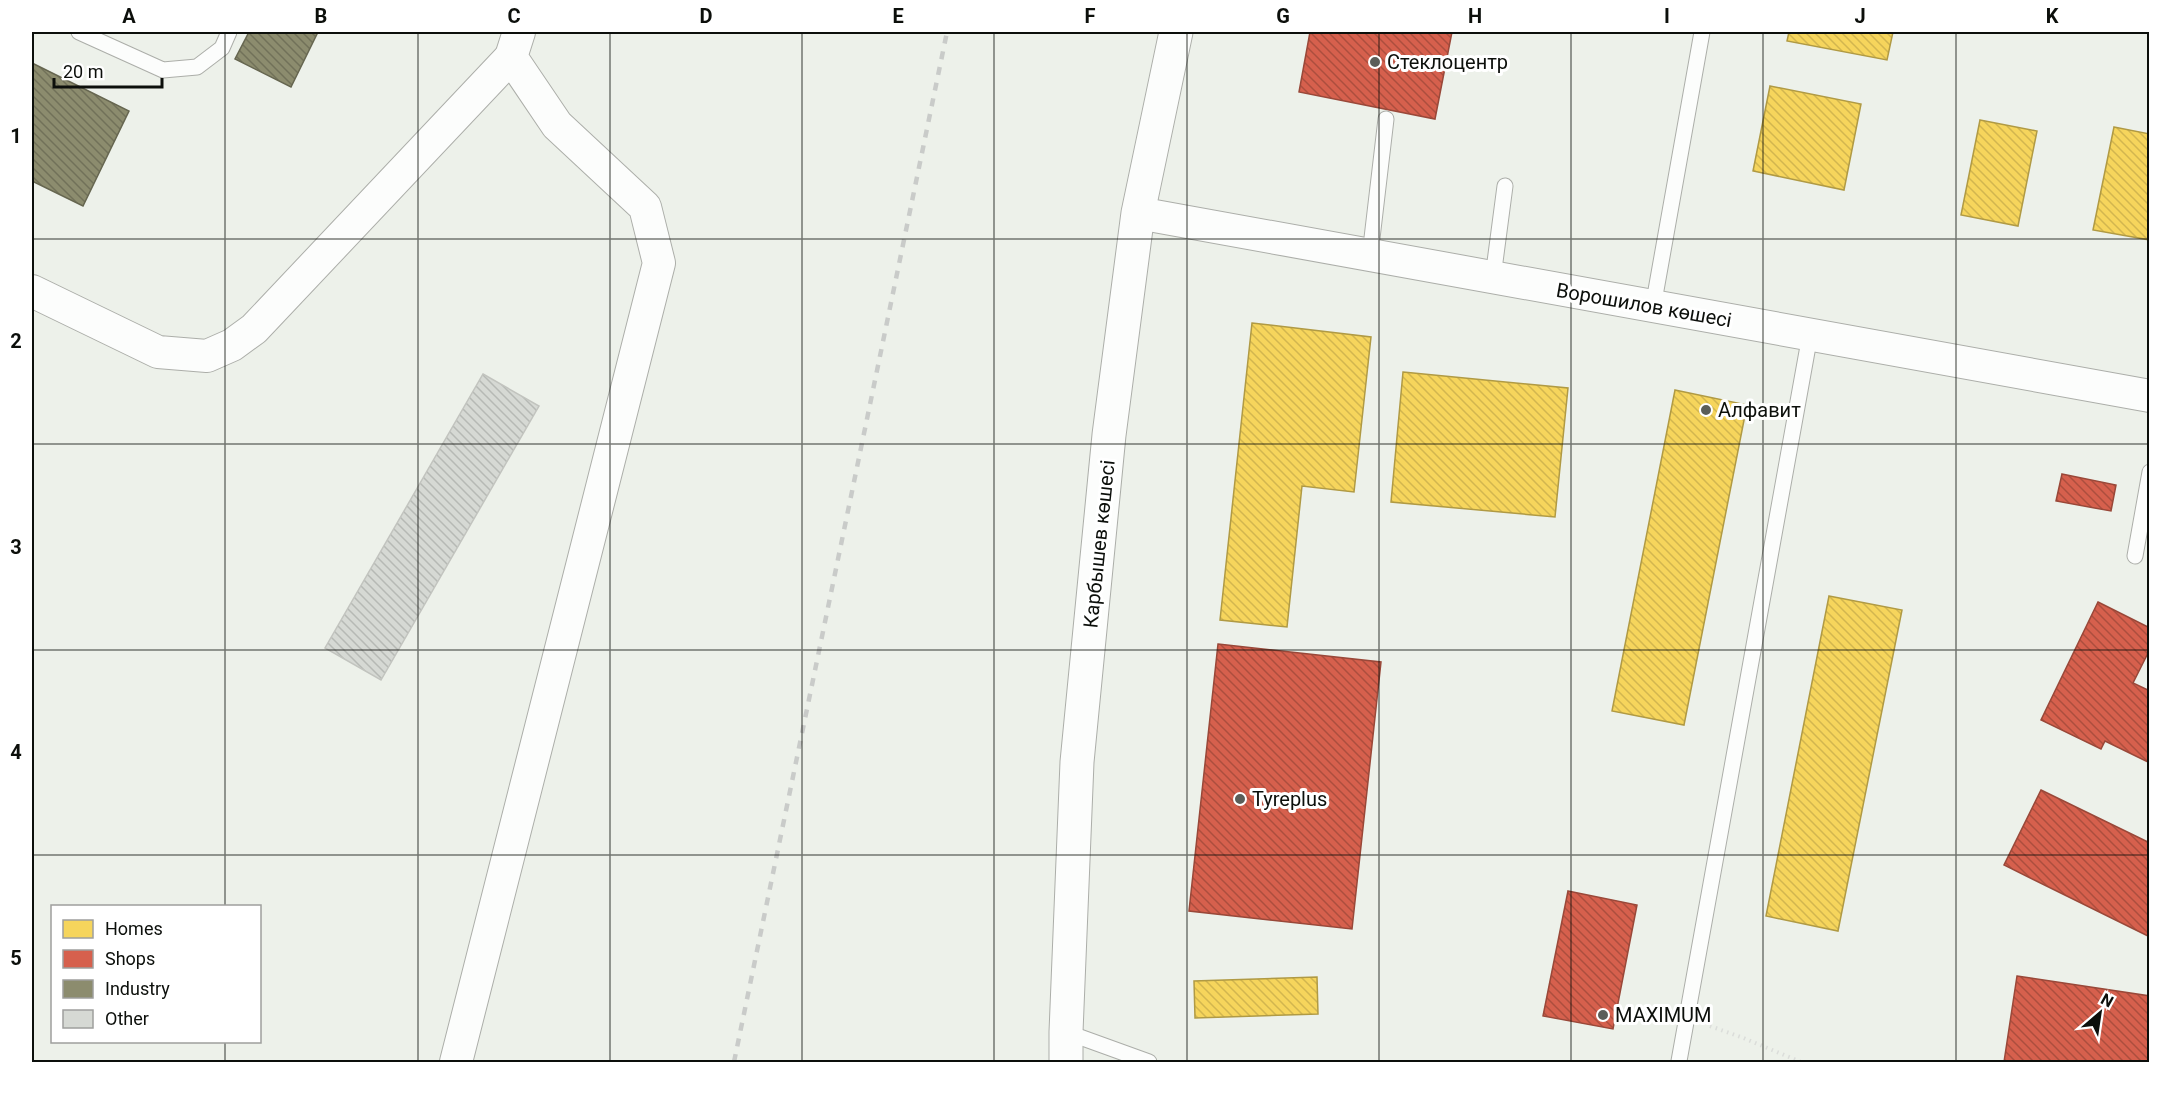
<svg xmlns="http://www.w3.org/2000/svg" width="2181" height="1094" font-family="Roboto,sans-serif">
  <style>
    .homes { fill: url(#homes-back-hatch); stroke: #b09a44; stroke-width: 1.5 }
    .shops { fill: url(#shops-back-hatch); stroke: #994839; stroke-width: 1.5 }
    .industry { fill: url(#industry-back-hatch); stroke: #666650; stroke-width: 1.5 }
    .building { fill: url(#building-back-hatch); stroke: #c2c4bf; stroke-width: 1.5 }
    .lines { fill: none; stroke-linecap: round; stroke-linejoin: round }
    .lane-casing { stroke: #acaea9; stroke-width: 17 }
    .street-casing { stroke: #acaea9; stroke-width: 34 }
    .secondary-casing { stroke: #acaea9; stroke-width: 35 }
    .path { stroke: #dbddda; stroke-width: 4; stroke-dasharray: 1.5 4.5; stroke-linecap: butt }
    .lane { stroke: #fcfdfc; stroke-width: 15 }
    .street { stroke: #fcfdfc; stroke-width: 32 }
    .secondary { stroke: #fcfdfc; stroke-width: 33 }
    .rail { stroke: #c9cbc9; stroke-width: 4.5; stroke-dasharray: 8 8; stroke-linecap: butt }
    .grid { fill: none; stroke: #0c0f0b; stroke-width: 1.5; stroke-opacity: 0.55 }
    .poi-dot { fill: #5b5e59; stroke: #fff; stroke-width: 2 }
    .labels { text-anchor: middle; stroke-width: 6; stroke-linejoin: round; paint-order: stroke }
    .poi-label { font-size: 20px; fill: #0c0f0b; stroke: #fff; text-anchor: start }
    .street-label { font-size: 20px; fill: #0c0f0b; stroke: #fff }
    .neatline { fill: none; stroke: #0c0f0b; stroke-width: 2 }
    .grid-label { font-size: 20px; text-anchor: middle; font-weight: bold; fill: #0c0f0b }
  </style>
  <defs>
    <pattern id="homes-back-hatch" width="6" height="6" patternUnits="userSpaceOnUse" patternTransform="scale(1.5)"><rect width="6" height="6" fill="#f6d55c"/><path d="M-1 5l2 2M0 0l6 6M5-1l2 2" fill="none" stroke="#d2b64f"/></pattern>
    <pattern id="shops-back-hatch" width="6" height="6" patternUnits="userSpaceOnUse" patternTransform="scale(1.5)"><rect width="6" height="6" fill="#d6604d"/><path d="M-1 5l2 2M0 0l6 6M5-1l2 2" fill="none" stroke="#ac4e3e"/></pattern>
    <pattern id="industry-back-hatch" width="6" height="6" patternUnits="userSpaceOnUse" patternTransform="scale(1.5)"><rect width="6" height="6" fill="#8c8c6e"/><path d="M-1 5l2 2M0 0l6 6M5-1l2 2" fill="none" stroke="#717159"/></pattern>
    <pattern id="building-back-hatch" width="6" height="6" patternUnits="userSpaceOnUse" patternTransform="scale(1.5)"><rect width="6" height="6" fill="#d6d9d4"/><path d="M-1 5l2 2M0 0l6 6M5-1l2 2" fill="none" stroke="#b6b9b5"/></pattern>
  </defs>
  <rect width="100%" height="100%" fill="#edf1ea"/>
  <g class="homes">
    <path d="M1789,32h104l-6,28 -100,-19z"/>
    <path d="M1770,86l91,18 -17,86 -91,-19z"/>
    <path d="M1980,120l57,11 -19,95 -57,-11z"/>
    <path d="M2114,127l36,7v106l-57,-10z"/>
    <path d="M1252,323l119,14 -17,155 -52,-6 -15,141 -67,-7z"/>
    <path d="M1403,372l165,16 -13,129 -164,-15z"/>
    <path d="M1675,390l72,15 -63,320 -72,-14z"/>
    <path d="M1829,596l73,14 -64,321 -72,-15z"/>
    <path d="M1317,977l1,37 -123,4 -1,-37z"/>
  </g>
  <g class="shops">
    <path d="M1310,32h142l-17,87 -136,-27z"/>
    <path d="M2062,474l54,11 -5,26 -55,-10z"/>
    <path d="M2098,602l52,26v21l-17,34 17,8v72l-45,-22 -4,8 -60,-29z"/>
    <path d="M1218,644l163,18 -29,267 -163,-18z"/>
    <path d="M2041,790l109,53v94l-146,-72z"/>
    <path d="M1568,891l69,14 -24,124 -70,-13z"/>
    <path d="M2017,976l133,20v66h-146z"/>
  </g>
  <g class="industry">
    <path d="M249,32h69l-27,55 -56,-28z"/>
    <path d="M32,63l97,48 -46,95 -51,-25z"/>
  </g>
  <path class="building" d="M483,374l56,32 -158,274 -56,-32z"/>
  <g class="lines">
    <defs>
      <g id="lane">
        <path d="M79,32l84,38 34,-3 25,-19 7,-16"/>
        <path d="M1370,255l16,-136"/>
        <path d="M1493,277l12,-91"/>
        <path d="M1653,307l49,-275"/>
        <path d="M2135,556l15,-84"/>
        <path d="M1066,1032l83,30"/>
        <path d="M1679,1061l131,-726"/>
      </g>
      <g id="street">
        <path d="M1138,213l1012,183"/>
        <path d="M32,291l126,61 49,4 25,-11 22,-16 257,-272"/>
        <path d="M456,1062l203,-799 -14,-56 -88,-82 -46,-68 8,-25"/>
      </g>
      <path id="secondary" d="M1066,1062v-30l11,-270 32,-327 29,-222 38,-181"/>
    </defs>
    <use href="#lane" class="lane-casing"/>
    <use href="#street" class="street-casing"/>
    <use href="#secondary" class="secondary-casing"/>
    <path class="path" d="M1710,1026l31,11 60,25"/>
    <use href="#lane" class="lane"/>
    <use href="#street" class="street"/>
    <use href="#secondary" class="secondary"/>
    <path class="rail" d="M734,1062l213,-1030"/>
  </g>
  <path class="grid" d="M225,32v874M418,32v1030M610,32v1030M802,32v1030M994,32v1030M1187,32v1030M1379,32v1030M1571,32v1030M1763,32v1030M1956,32v1030M32,239h2118M32,444h2118M32,650h2118M32,855h2118M225,1042v20"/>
  <g class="poi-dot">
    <circle cx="1375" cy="62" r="6"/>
    <circle cx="1706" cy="410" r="6"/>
    <circle cx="1240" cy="799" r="6"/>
    <circle cx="1603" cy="1015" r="6"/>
  </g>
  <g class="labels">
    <g class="poi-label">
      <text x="1387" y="69">Стеклоцентр</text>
      <text x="1718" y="417">Алфавит</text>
      <text x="1252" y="806">Tyreplus</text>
      <text x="1615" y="1022">MAXIMUM</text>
    </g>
    <g class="street-label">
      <text transform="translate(1644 305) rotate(10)" y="7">Ворошилов көшесі</text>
      <text transform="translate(1099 544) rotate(-84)" y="7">Карбышев көшесі</text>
    </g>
  </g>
  <rect width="2181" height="1094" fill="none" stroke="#ffffff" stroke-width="66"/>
  <rect x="51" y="905" width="210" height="138" fill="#ffffff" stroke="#9e9f9d" stroke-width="1.5"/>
  <rect x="63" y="920" width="30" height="18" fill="#f6d55c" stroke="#9e9f9d" stroke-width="1.5"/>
  <text x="105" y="935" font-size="18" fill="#0c0f0b">Homes</text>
  <rect x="63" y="950" width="30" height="18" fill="#d6604d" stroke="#9e9f9d" stroke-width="1.5"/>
  <text x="105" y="965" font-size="18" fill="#0c0f0b">Shops</text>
  <rect x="63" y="980" width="30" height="18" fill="#8c8c6e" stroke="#9e9f9d" stroke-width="1.5"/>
  <text x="105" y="995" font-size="18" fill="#0c0f0b">Industry</text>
  <rect x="63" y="1010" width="30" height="18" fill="#d6d9d4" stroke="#9e9f9d" stroke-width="1.5"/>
  <text x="105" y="1025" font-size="18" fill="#0c0f0b">Other</text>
  <g transform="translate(2100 1013) rotate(29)" stroke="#ffffff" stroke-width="4.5" paint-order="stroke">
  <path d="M0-4.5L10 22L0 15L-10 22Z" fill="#0c0f0b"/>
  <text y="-9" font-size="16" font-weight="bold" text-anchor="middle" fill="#0c0f0b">N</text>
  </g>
  <path d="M54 78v9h108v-9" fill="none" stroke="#0c0f0b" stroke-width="3"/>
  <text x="63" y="78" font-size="18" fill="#0c0f0b" stroke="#ffffff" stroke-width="4.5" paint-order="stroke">20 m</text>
  <rect x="33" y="33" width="2115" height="1028" class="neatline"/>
  <g class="grid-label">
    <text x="129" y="23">A</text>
    <text x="321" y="23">B</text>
    <text x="514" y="23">C</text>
    <text x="706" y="23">D</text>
    <text x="898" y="23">E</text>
    <text x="1090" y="23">F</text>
    <text x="1283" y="23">G</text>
    <text x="1475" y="23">H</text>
    <text x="1667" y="23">I</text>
    <text x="1860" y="23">J</text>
    <text x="2052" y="23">K</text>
    <text x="16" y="143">1</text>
    <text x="16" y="348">2</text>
    <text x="16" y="554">3</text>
    <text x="16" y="759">4</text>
    <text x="16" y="965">5</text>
  </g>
</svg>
